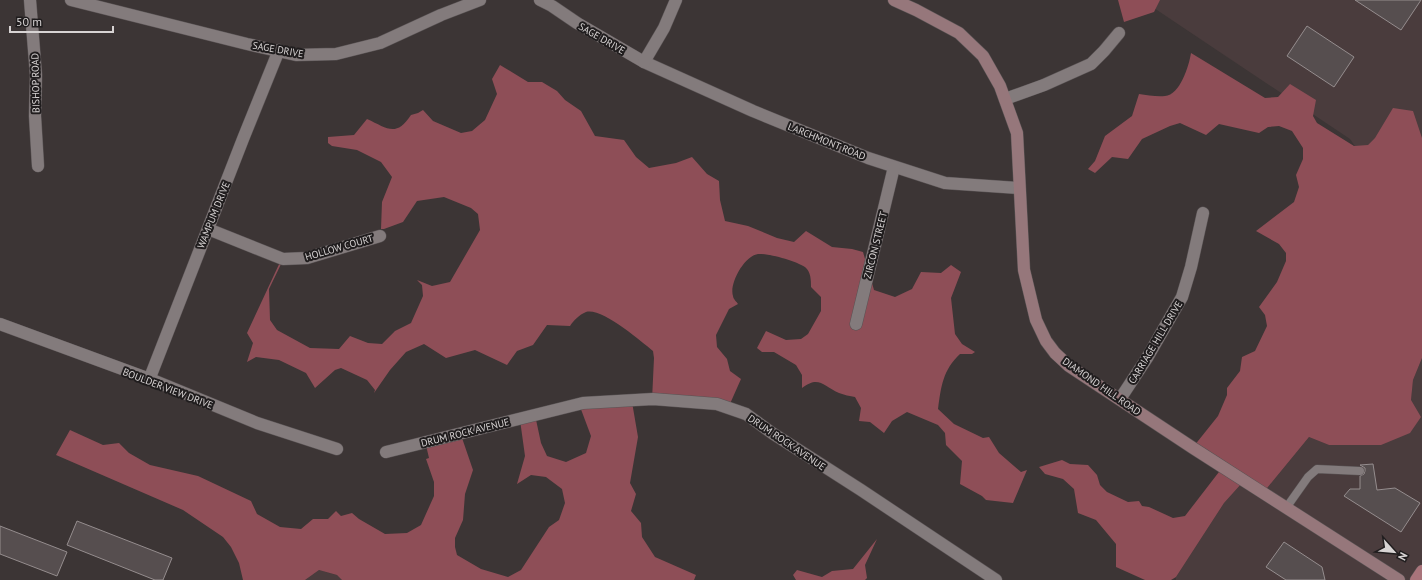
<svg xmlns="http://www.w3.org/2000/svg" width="1422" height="580" font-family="'PT Sans',sans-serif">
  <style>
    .built { fill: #4a3c3d }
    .forest { fill: #8e4e57 }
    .building { fill: #564e4f; stroke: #958d8e }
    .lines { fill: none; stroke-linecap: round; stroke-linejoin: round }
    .lane-casing { stroke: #595354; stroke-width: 9 }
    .street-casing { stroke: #595354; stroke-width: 13 }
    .secondary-casing { stroke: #595354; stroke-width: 13 }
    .primary-casing { stroke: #595354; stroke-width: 13 }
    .lane { stroke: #837b7c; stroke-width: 8 }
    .street { stroke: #837b7c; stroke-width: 12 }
    .secondary { stroke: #96777b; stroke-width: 12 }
    .primary { stroke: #a9747b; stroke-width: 12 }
    .labels { text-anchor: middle; stroke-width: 4; stroke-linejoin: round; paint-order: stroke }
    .street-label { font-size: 10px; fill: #d8d4d4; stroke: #201d1e }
  </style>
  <rect width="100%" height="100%" fill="#3c3535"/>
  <g class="built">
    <path d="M1142,0h280v246l-72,-107z"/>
    <path d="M1422,358v214l-5,8h-241v-3l48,-74 18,-20 21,10 46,-56 20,8 82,-45 2,-20z"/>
    <path d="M319,570l18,5 5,5h-37z"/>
  </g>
  <g class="forest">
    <path d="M1118,0h42l-6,12 -30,10z"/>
    <path d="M1191,53l74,45 13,-1 12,-13 26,16 -3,16 4,7 37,23 14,-1 7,-7 18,-30 20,3 9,27v220l-9,22 -2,20 10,17 -11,16 -29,12h-52l-20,-8 -46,56 -21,-10 -18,20 -48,74 -5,3h-26l-29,-13v-23l-20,-24 -18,-7 -4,-24 -11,-10 -18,-5 -6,-7 23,-7 8,4 18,1 9,10 3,10 7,7 21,10 11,-1 3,5 7,1 24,11 12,-2 37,-48 -28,-22 24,-30 9,-21v-7l13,-17 2,-14 13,-6 12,-25 -2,-11 -6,-8 18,-25 9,-21v-8l-7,-9 -23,-13 38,-29 5,-15 -3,-12 7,-16v-11l-11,-17 -13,-5 -11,1 -9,6 -40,-9 -13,11 -26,-12 -10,3 -28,13 -14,20 -16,-2 -17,16 -7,-4 7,-8 10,-25 27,-20 7,-22c8,1 18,3 26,2 15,-1 24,-30 26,-43z"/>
    <path d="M500,65l28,17h14l15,9 8,9 16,11 14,25 29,4 12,17 13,11 27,-5 16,-6 15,17 12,7 1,19 5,21 23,5 29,12 17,4 12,-11 26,16 20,2 11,3 11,38 21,7 17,-8 9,-17 20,1 10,-8 10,7 -10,26 4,36 7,10 13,8 -3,2h-12c-17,16 -19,32 -22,55l16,15 29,14 6,-1 10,16 22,19 6,-2 -14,33 -27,-3 -4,-4 -22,-12 2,-23 -16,-16 -1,-12 -7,-8 -31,-13 -15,9 -8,12 -14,-11 -11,-1 2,-13 -6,-11c-5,-1 -11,-2 -16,-4 -16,-7 -20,-18 -37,-5v-13l-6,-10 -22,-13h-12l-5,-4 9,-17 20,9 15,-1 7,-5 13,-23v-14l-10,-10c0,-7 0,-15 -6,-20 -9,-6 -37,-14 -47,-13 -14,2 -29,30 -25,42 0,3 4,6 5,8l-9,5 -13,26 1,12 10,12 3,12 11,8 -12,27 -77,-6 2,-42 -1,-7c-12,-10 -52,-44 -67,-39 -7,3 -12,8 -16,14l-23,-1 -14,20 -16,6 -10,14 -32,-15 -29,8 -22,-14 -18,8 -16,18 -16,23 1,-3 -8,-10 -26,-12 -6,2 -20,18 -9,-15 -27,-13 -23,-3 -9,5 6,-19 -6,-10 34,-73 1,2 -13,27 1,31 7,10 33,18 29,1 11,-13 18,7 14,1 13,-13 16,-8 12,-27 -1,-11 -5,-5 15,6 18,-4 30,-52 -2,-16 -7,-6 -27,-11 -27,4 -14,21 -19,7h-3l1,-27 10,-25 -11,-15 -24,-12 -25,-4 -4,-3v-6l26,-2 13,-16c20,9 29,19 44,-4l7,-2 5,-3 10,11 28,12 11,-2 13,-11 12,-26 -5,-15z"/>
    <path d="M632,402l6,35 -8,46 6,11 -5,17 10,12 1,14 13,20 41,18 -2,5h-352l-5,-5 -18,-5 -14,10h-62l-4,-17 -8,-16 -8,-10 -40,-27 -127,-55 14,-25 33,15 16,-2 10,10 21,12 48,11 53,25 6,13 23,13 21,2 12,-10h15l8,-8 5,5 11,-3 7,6 26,15 22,-1 14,-8 13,-29v-14l-8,-23 3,-1 -4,-17 36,-6 12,35 -8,24 -2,26 -8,18v9l2,8 24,14 27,8 13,-7 28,-43 10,-7 6,-17 -3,-14 -16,-12 -15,-2 -14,9 8,-28 -5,-36 15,-5 6,28 6,13 19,6 20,-9 5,-17 -12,-32z"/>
    <path d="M877,539l-12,26 2,13 -2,2h-69l-3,-5 4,-5 25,7 10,-6 21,-2z"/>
  </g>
  <g class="building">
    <path d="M1355,0h66l-20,30z"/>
    <path d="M1307,26l47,31 -20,30 -47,-31z"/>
    <path d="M1373,464l4,26 18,-2 25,15 -19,29 -57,-36 6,-7h10v-13l4,-2 1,-3v-3l-5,-3z"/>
    <path d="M77,521l95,37 -9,22h-8l-88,-35z"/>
    <path d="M0,526l67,26 -10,24 -57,-22z"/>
    <path d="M1284,542l38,25 3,13h-39l-20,-13z"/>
  </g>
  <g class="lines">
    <defs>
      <path id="lane" d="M1286,508l22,-31 9,-8 43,2"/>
      <g id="street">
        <path d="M30,0l6,75 -1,41 3,50"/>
        <path d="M71,0l176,44 49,11 40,-1 44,-11 61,-28 39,-15"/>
        <path d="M540,0l12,6 25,17 67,39 109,49 115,47 77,25 74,5"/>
        <path d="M644,62l20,-34 12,-28"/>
        <path d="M1005,99l39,-14 47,-21 13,-13 15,-18"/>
        <path d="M208,229l75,30 24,-1 73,-22"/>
        <path d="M0,324l155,57 102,42 80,26"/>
        <path d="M856,324l38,-157"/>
        <path d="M149,380l94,-241 36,-89"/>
        <path d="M1120,399l27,-41 35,-61 9,-30 12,-54"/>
        <path d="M386,452l197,-49 70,-4 64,5 29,10 26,19 89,57 135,90"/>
      </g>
      <path id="secondary" d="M894,0l22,10 43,23 24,23 17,30 17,47 7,137 12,50 10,21 9,12 14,13 124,82 206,132"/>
      <path id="primary" d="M1416,580l6,-9"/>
    </defs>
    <use href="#lane" class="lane-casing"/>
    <use href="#street" class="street-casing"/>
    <use href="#secondary" class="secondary-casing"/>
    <use href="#primary" class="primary-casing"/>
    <use href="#lane" class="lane"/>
    <use href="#street" class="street"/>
    <use href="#secondary" class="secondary"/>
    <use href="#primary" class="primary"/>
  </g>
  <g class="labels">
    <g class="street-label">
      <text transform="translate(602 38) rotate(30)" y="4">SAGE DRIVE</text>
      <text transform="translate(278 49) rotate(10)" y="4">SAGE DRIVE</text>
      <text transform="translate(35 83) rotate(-91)" y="4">BISHOP ROAD</text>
      <text transform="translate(827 141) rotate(22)" y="4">LARCHMONT ROAD</text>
      <text transform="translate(213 215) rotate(-68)" y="4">WAMPUM DRIVE</text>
      <text transform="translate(875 245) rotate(-76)" y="4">ZIRCON STREET</text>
      <text transform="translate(339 247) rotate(-16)" y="4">HOLLOW COURT</text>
      <text transform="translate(1155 342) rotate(-59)" y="4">CARRIAGE HILL DRIVE</text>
      <text transform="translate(1102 386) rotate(35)" y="4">DIAMOND HILL ROAD</text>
      <text transform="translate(168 388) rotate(21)" y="4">BOULDER VIEW DRIVE</text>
      <text transform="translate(465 432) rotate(-14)" y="4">DRUM ROCK AVENUE</text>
      <text transform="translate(787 442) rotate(34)" y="4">DRUM ROCK AVENUE</text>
    </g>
  </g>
  <g transform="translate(1394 552) rotate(117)" stroke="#201d1e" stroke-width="3" paint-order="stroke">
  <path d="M0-3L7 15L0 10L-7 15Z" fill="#d8d4d4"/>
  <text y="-6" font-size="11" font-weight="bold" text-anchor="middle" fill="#d8d4d4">N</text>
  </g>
  <path d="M10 26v6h103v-6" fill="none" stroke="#d8d4d4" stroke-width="2"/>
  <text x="16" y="26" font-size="12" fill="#d8d4d4" stroke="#201d1e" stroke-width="3" paint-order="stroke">50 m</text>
</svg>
